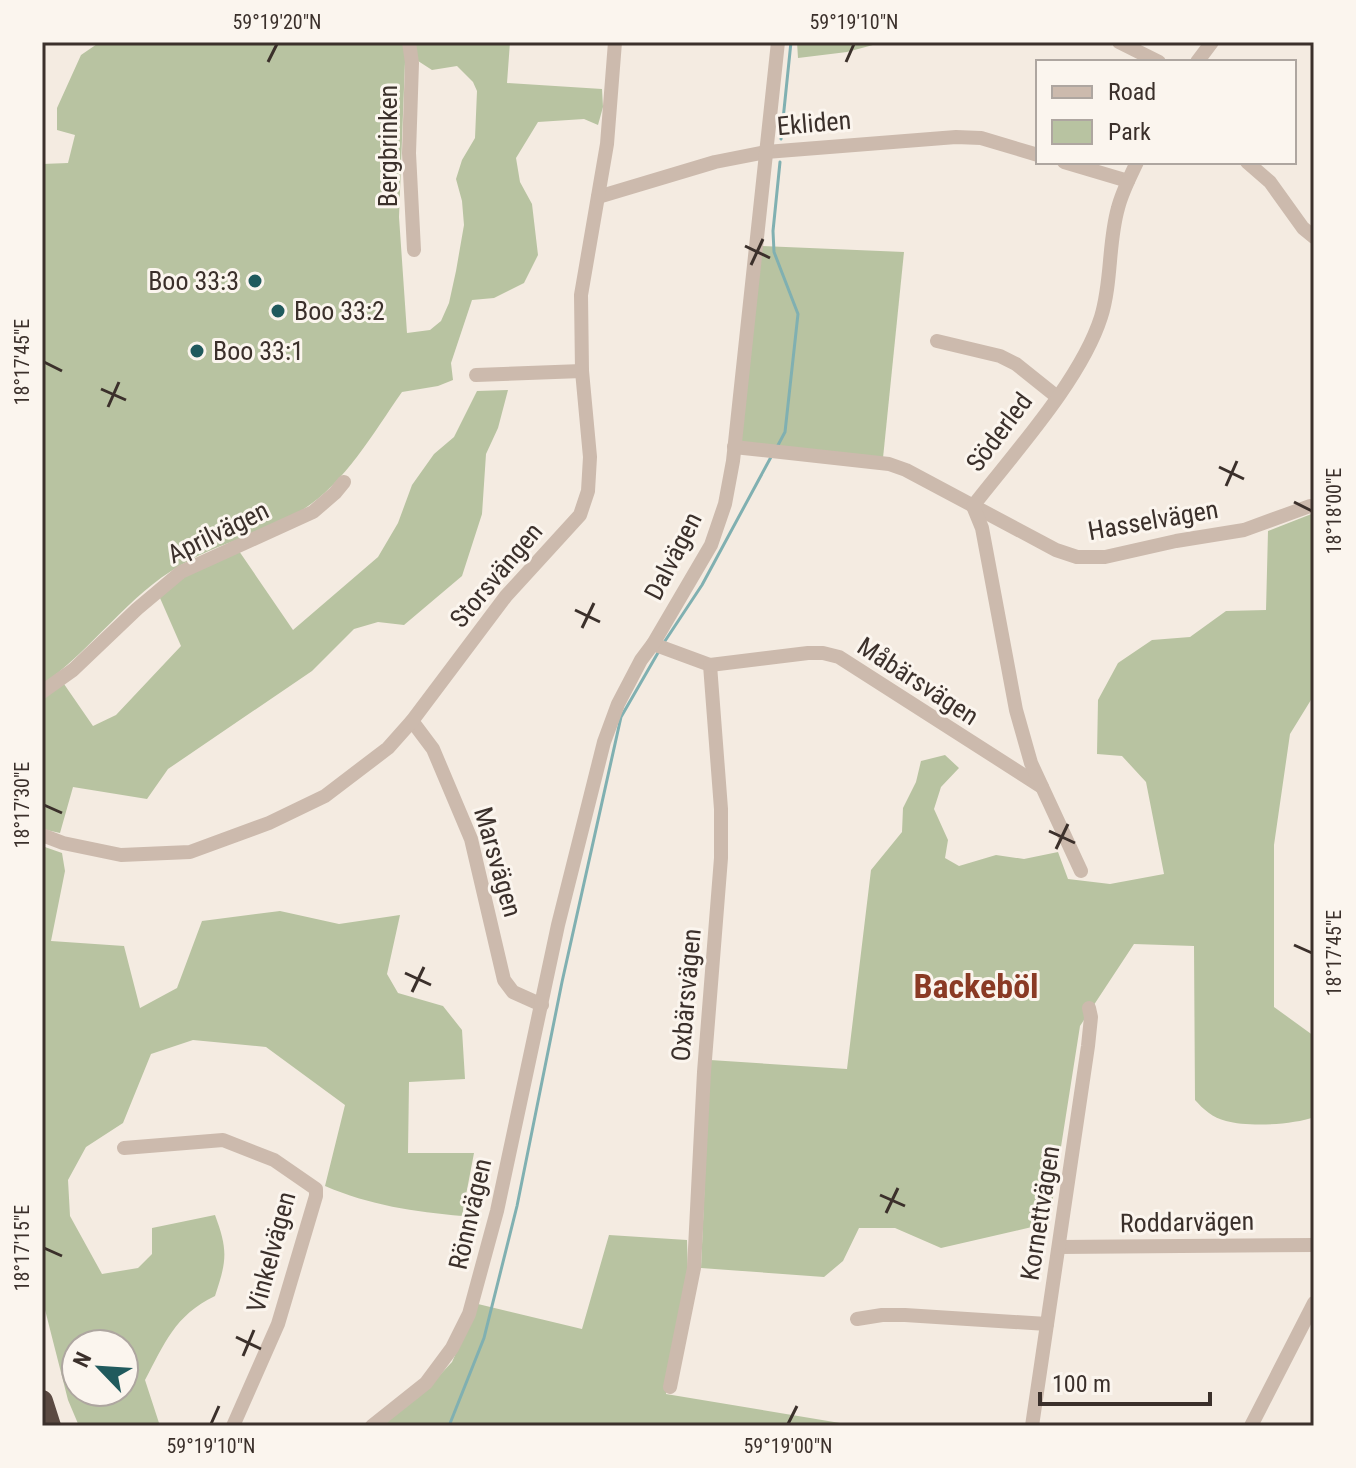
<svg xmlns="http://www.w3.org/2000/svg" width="1356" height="1468" font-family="'Roboto Condensed',sans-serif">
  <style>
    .green { fill: #b8c3a1; fill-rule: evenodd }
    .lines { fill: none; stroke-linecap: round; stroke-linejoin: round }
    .stream { stroke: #80b0b1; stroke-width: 3 }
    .minor { stroke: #ccbaad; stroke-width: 14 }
    .highway { stroke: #5b4a42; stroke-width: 22 }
    .ticks { fill: none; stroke: #3b302b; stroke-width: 3 }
    .poi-dot { fill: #205a5d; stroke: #fbf5ee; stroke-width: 3 }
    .labels { text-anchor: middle; stroke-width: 6; stroke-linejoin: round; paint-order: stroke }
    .street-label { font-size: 26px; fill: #3b302b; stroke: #fbf5ee }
    .poi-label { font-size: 26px; fill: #3b302b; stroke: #fbf5ee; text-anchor: start }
    .district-label { font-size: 34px; font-weight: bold; fill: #8a3a24; stroke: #fbf5ee }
    .neatline { fill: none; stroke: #3b302b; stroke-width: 3 }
    .ticks-label { font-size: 20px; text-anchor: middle; fill: #3b302b }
  </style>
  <rect width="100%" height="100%" fill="#f4ebe1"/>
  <g class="green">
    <path d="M100,42h410l-3,41 95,6 1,18 -5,18 -14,-6 -46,3 -22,36 4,24 12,22 6,51 -14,28 -30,15 -22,2 -21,63 2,17 -15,6 -36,6c-31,44 -60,97 -108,123 -36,20 -78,29 -113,50 -53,30 -89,85 -139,120v-521l26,-1 7,-28 -18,-5v-22l24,-53zM415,59l17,11 25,-4 16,16 4,9 -2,47 -13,22 -6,19 6,22 2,24 -8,46 -7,32 -8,18 -11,9 -23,3 -8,-116 6,-155z"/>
    <path d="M797,42h87l-37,10 -49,6z"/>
    <path d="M759,246l145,6 -21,206 -145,-16z"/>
    <path d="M508,390l-10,38 -12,26 -4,60 -20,62 -58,49 -26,-3 -24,7 -42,42 -144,98 -21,30 -74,-12 -13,46 -18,-4v-131l22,-14 29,42 23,-11 65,-69 -21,-48 22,-21 57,-26 54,79 85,-73 20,-34 14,-38 22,-31 20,-17 23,-46z"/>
    <path d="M1314,513v182l-24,39 -16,111v162l40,29v81c-21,8 -66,10 -88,4 -13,-3 -23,-12 -31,-21l-1,-154 -60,-2 -54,82 -31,197 -108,25 -46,-20h-36l-16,33 -19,16 -123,-9 9,-208 137,9 24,-199 31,-38 1,-24 13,-26 5,-21 24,-6 14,13 -18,19 -7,22 14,31 -3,18 14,8 37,-11 28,4 34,-7 10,27 42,5 54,-10 -18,-92 -24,-26 -25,-2 1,-54 20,-37 34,-23 38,-3 36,-26 40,-1 2,-79z"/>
    <path d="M42,846l20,7 3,18 -14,70 73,5 16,62 37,-20 25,-67 78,-10 59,13 61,-9 -13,59 11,19 45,13 19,24 3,49 -56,3 -1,71h66l-12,63c-47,-4 -93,-11 -137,-30l20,-81 -79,-58 -73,-7 -42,14 -28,69 -37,24 -18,33 2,36 32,58 36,-6 14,-14v-26l63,-13c13,35 12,45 0,81 -41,20 -50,47 -70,84l15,46h-81l-11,-26 -26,-102zM124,1344v48h-48v-48z"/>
    <path d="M609,1235l78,5 1,34 -22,120 174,29v3h-462l44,-32 30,-32 26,-58 104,25z"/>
  </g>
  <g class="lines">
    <g class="stream">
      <path d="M781,139l10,-97"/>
      <path d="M777,447l8,-15 13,-118 -24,-62 -1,-21 7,-69"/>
      <path d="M663,644l39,-59 69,-128"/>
      <path d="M449,1426l35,-88 33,-132 45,-224 59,-265 38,-66"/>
    </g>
    <g class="minor">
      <path d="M409,42l3,21 -3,90 5,97"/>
      <path d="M1119,42l40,20"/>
      <path d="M1197,62l15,-20"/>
      <path d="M1064,162l64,19"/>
      <path d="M1247,162l23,20 33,46 11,9"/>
      <path d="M598,197l117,-35 51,-10 190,-15 25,1 57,17"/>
      <path d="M937,341l63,15 16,8 40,32"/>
      <path d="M476,375l106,-4"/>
      <path d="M734,447l155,17 17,6 150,80 21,7h28l71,-16 68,-11 66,-24"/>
      <path d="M653,644l57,21 11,144v49l-17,214 -10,196 -24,119"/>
      <path d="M710,665l98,-12h15l16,4 203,130"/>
      <path d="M42,692l31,-22 64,-61 44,-37 132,-60 22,-19 9,-11"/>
      <path d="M412,721l21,28 38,90 33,141 9,12 29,13"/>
      <path d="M42,835l21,8 58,12 69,-3 79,-29 56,-27 63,-48 24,-27 94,-125 74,-81 8,-24 2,-34 -8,-86 -1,-76 26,-151 8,-102"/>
      <path d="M1081,871l-50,-108 -15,-53 -34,-182 -9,-22c41,-53 108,-126 128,-189 11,-35 7,-74 17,-109 4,-16 12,-31 19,-46"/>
      <path d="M124,1148l99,-8 51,20 42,29v7l-38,128 -45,102"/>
      <path d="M1060,1247l254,-2"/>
      <path d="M857,1319l25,-4h23l142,9"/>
      <path d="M372,1426l54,-43 26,-35 17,-34 28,-103 61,-286 46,-183 14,-38 23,-44 12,-16 58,-99 14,-41 8,-43 45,-419"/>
      <path d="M1032,1426l56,-380 3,-29 -2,-9"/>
      <path d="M1251,1426l63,-123"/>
    </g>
    <path class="highway" d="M42,1401l8,25"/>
  </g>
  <path class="ticks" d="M268,62l9,-18M846,62l8,-18M745,246l25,12M751,265l12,-26M44,362l18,9M101,389l25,11M108,407l11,-25M1219,467l25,12M1226,486l11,-25M1294,502l18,9M575,610l25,12M582,628l12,-25M44,805l18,8M1049,831l26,12M1056,849l12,-25M1294,945l18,8M405,973l26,12M412,992l12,-25M880,1195l25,11M886,1213l12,-25M44,1248l18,8M236,1337l25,12M243,1356l11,-26M211,1424l8,-18M788,1424l9,-18"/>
  <g class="poi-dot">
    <circle cx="255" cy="281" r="8"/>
    <circle cx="278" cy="311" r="8"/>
    <circle cx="197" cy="351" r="8"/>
  </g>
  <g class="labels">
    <g class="street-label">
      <text transform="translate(814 123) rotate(-5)" y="9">Ekliden</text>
      <text transform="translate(388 146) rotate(-90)" y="9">Bergbrinken</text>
      <text transform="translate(999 432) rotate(-53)" y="9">Söderled</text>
      <text transform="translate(1153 520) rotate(-10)" y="9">Hasselvägen</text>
      <text transform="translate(218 532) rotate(-26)" y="9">Aprilvägen</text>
      <text transform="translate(673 556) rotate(-63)" y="9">Dalvägen</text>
      <text transform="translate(496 575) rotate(-50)" y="9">Storsvängen</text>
      <text transform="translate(918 681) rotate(33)" y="9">Måbärsvägen</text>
      <text transform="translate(498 862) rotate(74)" y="9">Marsvägen</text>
      <text transform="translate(686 995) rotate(-85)" y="9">Oxbärsvägen</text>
      <text transform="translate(1040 1213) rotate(-81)" y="9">Kornettvägen</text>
      <text transform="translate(470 1214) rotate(-77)" y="9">Rönnvägen</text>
      <text transform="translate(1187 1222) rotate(-1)" y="9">Roddarvägen</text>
      <text transform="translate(271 1252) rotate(-75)" y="9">Vinkelvägen</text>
    </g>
    <g class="poi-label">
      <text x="239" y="290" text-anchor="end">Boo 33:3</text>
      <text x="294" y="320">Boo 33:2</text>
      <text x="213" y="360">Boo 33:1</text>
    </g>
    <g class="district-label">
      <text x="976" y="998">Backeböl</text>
    </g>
  </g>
  <rect width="1356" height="1468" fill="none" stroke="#fbf5ee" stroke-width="88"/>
  <rect x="1036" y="60" width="260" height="104" fill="#fbf5ee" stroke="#aea6a0" stroke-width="2"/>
  <rect x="1052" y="86" width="40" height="12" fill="#ccbaad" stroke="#aea6a0" stroke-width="2"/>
  <text x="1108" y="100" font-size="24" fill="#3b302b">Road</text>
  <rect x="1052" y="120" width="40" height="24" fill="#b8c3a1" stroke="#aea6a0" stroke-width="2"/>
  <text x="1108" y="140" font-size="24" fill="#3b302b">Park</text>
  <g transform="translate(100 1368) rotate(295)"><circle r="38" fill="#fbf5ee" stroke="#aea6a0" stroke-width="2"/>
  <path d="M0-6L14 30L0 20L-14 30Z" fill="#205a5d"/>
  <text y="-12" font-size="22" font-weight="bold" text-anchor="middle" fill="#3b302b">N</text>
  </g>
  <path d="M1040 1392v12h170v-12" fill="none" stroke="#3b302b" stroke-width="4"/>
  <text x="1052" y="1392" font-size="24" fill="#3b302b" stroke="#fbf5ee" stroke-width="6" paint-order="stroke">100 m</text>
  <rect x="44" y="44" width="1268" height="1380" class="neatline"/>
  <g class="ticks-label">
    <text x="277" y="29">59°19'20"N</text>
    <text x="854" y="29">59°19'10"N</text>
    <text transform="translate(22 362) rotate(-90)" y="7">18°17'45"E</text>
    <text transform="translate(1334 511) rotate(-90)" y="7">18°18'00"E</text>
    <text transform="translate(22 805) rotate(-90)" y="7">18°17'30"E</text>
    <text transform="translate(1334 953) rotate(-90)" y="7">18°17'45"E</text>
    <text transform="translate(22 1248) rotate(-90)" y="7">18°17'15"E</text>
    <text x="211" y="1453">59°19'10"N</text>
    <text x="788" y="1453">59°19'00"N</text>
  </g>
</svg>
